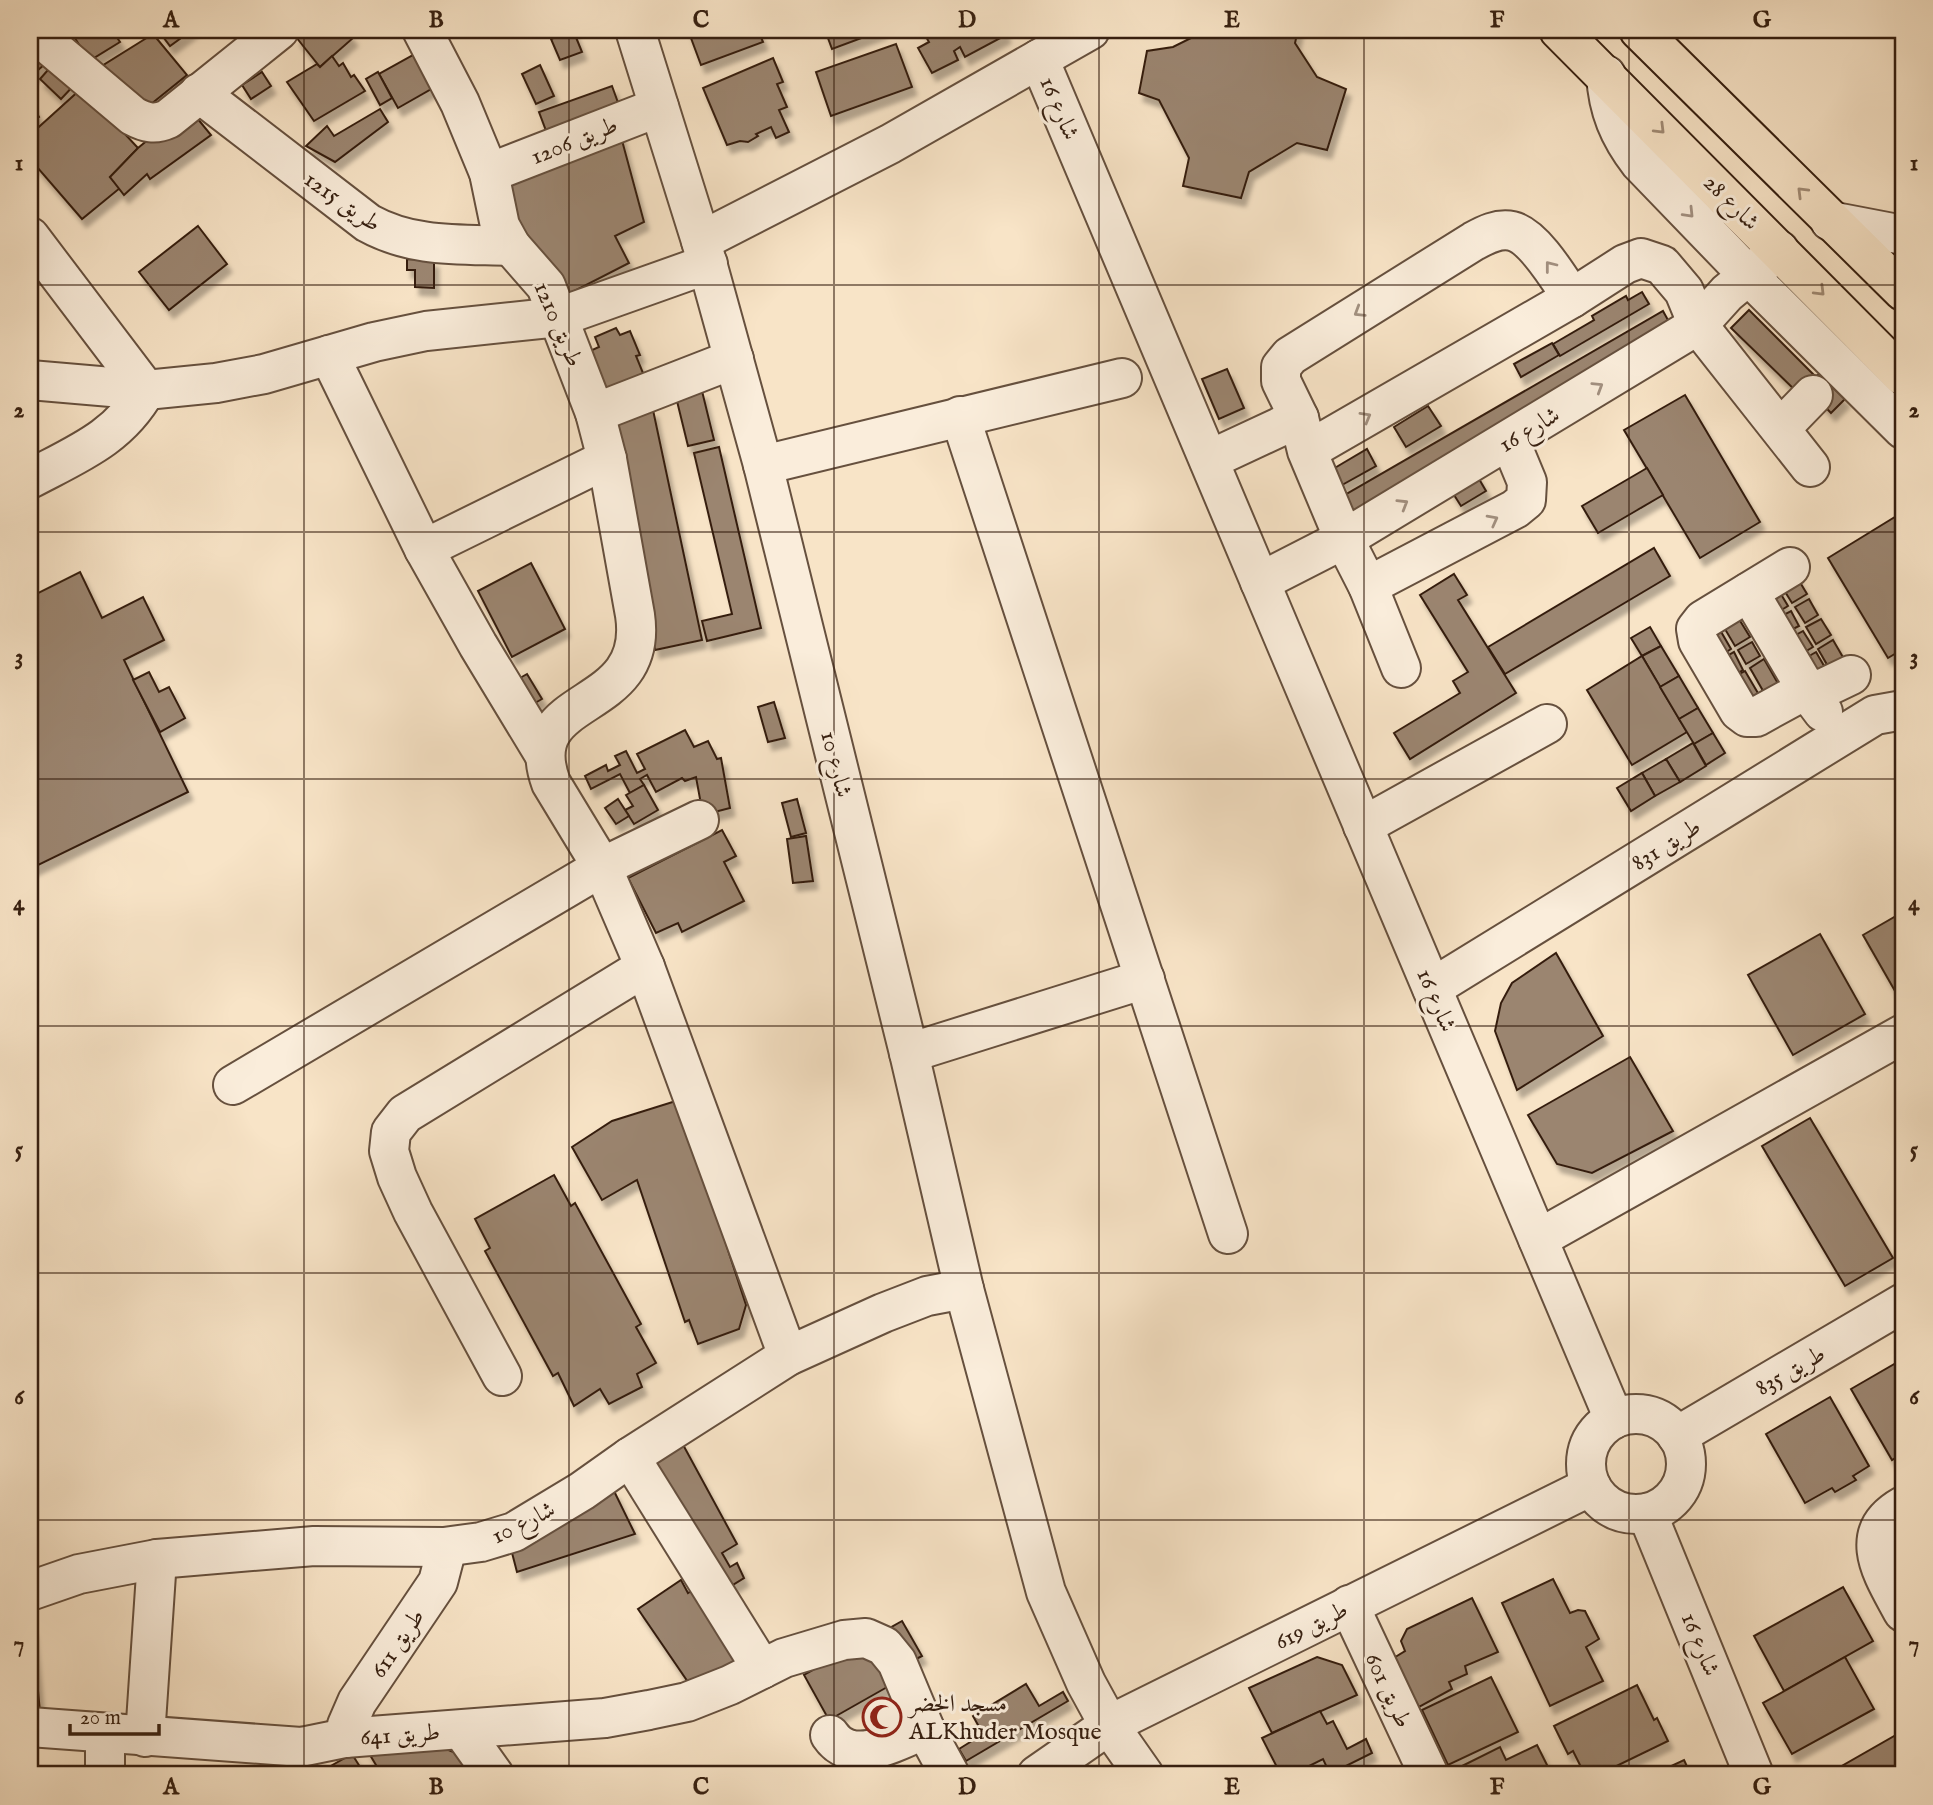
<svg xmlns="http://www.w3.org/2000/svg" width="1933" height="1805" font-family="'IM FELL English',Amiri,serif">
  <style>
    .building { fill: #9b856f; stroke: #361f10; stroke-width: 2; filter: url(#shadow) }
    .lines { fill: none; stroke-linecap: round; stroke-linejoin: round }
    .minor-casing { stroke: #66503e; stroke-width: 42 }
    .major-casing { stroke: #361f10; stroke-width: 42 }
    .minor { stroke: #faeddb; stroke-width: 38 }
    .major { stroke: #f8e4c7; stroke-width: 38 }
    .oneway { stroke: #a18b75 }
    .oneway2 { stroke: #a29080 }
    .grid { fill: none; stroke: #361f10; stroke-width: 2; stroke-opacity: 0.55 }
    .labels { text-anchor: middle; stroke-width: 6; stroke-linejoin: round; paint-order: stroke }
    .street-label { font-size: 24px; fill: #361f10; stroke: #faeddb }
    .poi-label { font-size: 24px; fill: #361f10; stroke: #faeddb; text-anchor: start }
    .neatline { fill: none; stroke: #361f10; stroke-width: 2.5 }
    .grid-label { font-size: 23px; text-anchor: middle; font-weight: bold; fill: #361f10 }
  </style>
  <defs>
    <filter id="shadow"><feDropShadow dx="4.5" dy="8" stdDeviation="2" flood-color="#0004"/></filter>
  </defs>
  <rect width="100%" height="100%" fill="#f8e4c7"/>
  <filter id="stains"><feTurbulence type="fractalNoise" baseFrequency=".00286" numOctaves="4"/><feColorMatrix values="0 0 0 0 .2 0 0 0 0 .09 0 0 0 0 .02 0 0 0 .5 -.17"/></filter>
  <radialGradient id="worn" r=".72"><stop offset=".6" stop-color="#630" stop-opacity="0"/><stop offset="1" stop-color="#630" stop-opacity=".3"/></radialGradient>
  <g class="building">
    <path d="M70,30h42l8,12 -31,19z"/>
    <path d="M158,30h34l-22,16z"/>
    <path d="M305,30h41l7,8 -33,29 -24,-30z"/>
    <path d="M573,30l9,22 -22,8 -9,-21z"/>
    <path d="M688,30h70l5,12 -62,23z"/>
    <path d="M825,30h58l-51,19z"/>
    <path d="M922,30h82l2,5 -41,22 -5,-10 -6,4 4,9 -26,13 -14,-25 11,-6z"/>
    <path d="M1207,30h91l-3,13 22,34 29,12 -19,61 -30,-7 -48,29 -8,26 -58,-12 6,-28 -30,-58 -20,-7 8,-42 26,-4z"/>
    <path d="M153,34l34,41 -47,38 -43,-44z"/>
    <path d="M30,39l23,18 -23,20z"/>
    <path d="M896,44l16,43 -81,29 -15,-44z"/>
    <path d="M424,49l16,35 -42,24 -19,-34z"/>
    <path d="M332,56l7,10 4,-3 8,14 3,-2 11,16 -51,30 -27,-39 30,-18 3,3z"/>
    <path d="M773,58l10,24 -6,2 10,23 -8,3 10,22 -13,6 -5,-11 -15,7 2,2 -10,6 -8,-1 -13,4 -24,-57z"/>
    <path d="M55,62l22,20 -16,17 -21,-20z"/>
    <path d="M540,65l14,31 -18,8 -14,-30z"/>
    <path d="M262,72l9,14 -20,13 -9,-14z"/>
    <path d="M378,72l14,26 -12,7 -14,-26z"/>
    <path d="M612,86l9,25 -73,25 -9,-24z"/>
    <path d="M82,88l56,60 -28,29 10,11 -38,31 -52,-60v-24z"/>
    <path d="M30,102l9,15 -9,6z"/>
    <path d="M188,107l23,28 -61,44 -3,-5 -23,21 -14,-18 28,-29z"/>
    <path d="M380,109l8,13 -53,40 -29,-16 21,-20 7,10z"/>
    <path d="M620,133l24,89 -29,14 14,27 -74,38 -59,-120z"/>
    <path d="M198,226l29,38 -58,46 -30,-38z"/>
    <path d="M407,259l27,1v28l-19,-1v-17h-8z"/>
    <path d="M1642,292l7,12 -89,52 -7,-12 41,-24 -2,-4 34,-20 2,4z"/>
    <path d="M1749,310l67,67 -17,17 -68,-66z"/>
    <path d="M1663,311l11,20 -332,192 -11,-20z"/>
    <path d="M616,328l4,7 10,-4 10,24 -4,1 9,22 -37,15 -18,-42 9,-4 -4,-10z"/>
    <path d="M1552,343l7,12 -38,22 -7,-13z"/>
    <path d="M1227,369l17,39 -25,11 -17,-40z"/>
    <path d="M1819,374l26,25 -14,14 -25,-26z"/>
    <path d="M702,391l12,49 -26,6 -12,-49z"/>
    <path d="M1685,395l75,127 -60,36 -76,-128z"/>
    <path d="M1428,406l13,20 -35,21 -12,-20z"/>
    <path d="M653,410l49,230 -47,10 -49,-230z"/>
    <path d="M719,447l42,181 -54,13 -5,-20 30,-7 -38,-161z"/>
    <path d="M1367,449l9,17 -34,19 -9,-16z"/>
    <path d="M1647,468l16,27 -65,38 -16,-27z"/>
    <path d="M1475,472l11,19 -25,15 -12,-19z"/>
    <path d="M1903,512v137l-15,9 -60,-100z"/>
    <path d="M1654,548l16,28 -165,98 -17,-27z"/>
    <path d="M531,563l34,66 -53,28 -34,-66z"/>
    <path d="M80,572l22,46 41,-21 21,43 -40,20 64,132 -158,77v-272z"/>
    <path d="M1454,574l13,21 -9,5 58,93 -106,66 -16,-26 66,-40 -7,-12 15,-9 -48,-77z"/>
    <path d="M1795,574l12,20 -15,9 -13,-21z"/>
    <path d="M1776,586l12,20 -15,9z"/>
    <path d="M1809,599l9,16 -13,8 -10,-16z"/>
    <path d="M1734,611l16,26 -15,9 -16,-27z"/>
    <path d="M1791,611l8,15 -16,8 -7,-15z"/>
    <path d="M1821,619l10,16 -15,9 -10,-17z"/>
    <path d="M1716,623l15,26 -16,10z"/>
    <path d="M1650,627l11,19 -19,10 -11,-18z"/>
    <path d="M1803,631l10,16 -17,10 -9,-17z"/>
    <path d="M1833,640l11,19 -15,9 -11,-19z"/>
    <path d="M1752,642l8,14 -14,8 -8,-14z"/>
    <path d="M1661,646l18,30 -19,11 -18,-31z"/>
    <path d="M1734,652l9,18 -15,9 -9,-18z"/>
    <path d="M1816,652l11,19 -16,10 -12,-19z"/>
    <path d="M1642,656l45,76 -55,33 -45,-75z"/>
    <path d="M1764,659l16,28 -14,9 -16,-28z"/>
    <path d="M1745,671l17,29 -16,10 -17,-30z"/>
    <path d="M149,672l10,20 10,-5 16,31 -25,14 -27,-52z"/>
    <path d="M527,674l15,25 -14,8 -15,-25z"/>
    <path d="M1679,676l19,32 -19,11 -19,-32z"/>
    <path d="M774,702l11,36 -17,4 -10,-35z"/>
    <path d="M1698,708l15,25 -19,11 -15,-25z"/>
    <path d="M685,730l9,17 14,-6 9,18 4,-1 9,50 -27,7 -7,-38 -11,4 -3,-3 -26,14 -9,-17 -7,4 4,6 -14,8 -10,-19 -29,15 -6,-13 21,-11 2,6 12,-6 -5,-9 11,-5 11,22 8,-4 -8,-15z"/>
    <path d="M1713,733l12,20 -19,12 -12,-21z"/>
    <path d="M1693,743l13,23 -26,16 -14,-23z"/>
    <path d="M1666,759l14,23 -25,14 -13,-23z"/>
    <path d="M1642,773l13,23 -24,15 -14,-23z"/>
    <path d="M644,785l14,25 -24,14 -9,-14 8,-4 -7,-11z"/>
    <path d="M618,799l11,17 -13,8 -11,-16z"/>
    <path d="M797,799l9,34 -15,4 -9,-34z"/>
    <path d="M722,830l14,26 -12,6 20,39 -62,31 -4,-9 -22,10 -28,-55z"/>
    <path d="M806,836l7,45 -20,2 -6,-44z"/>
    <path d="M1903,912v93l-40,-70z"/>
    <path d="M1820,934l45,80 -72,41 -45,-80z"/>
    <path d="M1556,953l47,83 -86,54 -22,-59 6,-28 11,-20z"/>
    <path d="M1630,1057l43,74 -81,42 -35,-9 -29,-49z"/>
    <path d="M679,1100l67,205 -7,24 -41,15 -9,-24 -4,2 -48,-142 -35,20 -30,-53 40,-26z"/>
    <path d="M1810,1118l83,140 -48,28 -83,-140z"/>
    <path d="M554,1175l17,31 4,-3 66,121 -5,3 20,36 -19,11 5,13 -33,17 -9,-15 -26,17 -16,-33 -5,3 -68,-125 5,-3 -15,-29z"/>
    <path d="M1903,1359v94l-11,7 -41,-71z"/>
    <path d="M1830,1397l39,69 -16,10 3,4 -21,12 -3,-4 -27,15 -39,-69z"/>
    <path d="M681,1441l56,103 -15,9 8,14 7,-4 7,15 -26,16 -69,-136z"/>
    <path d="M614,1491l21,43 -118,38 -6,-23z"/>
    <path d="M1553,1579l17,34 8,-3 7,1 14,28 -13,8 17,34 -53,25 -48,-103z"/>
    <path d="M681,1580l7,13 5,-3 42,64 -1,9 -46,19 -50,-73z"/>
    <path d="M1843,1587l30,54 -89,50 -30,-55z"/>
    <path d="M1472,1598l26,54 -33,14 2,8 -18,8 3,7 -33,18 -27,-48 13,-8 -4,-10 6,-12z"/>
    <path d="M902,1621l20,35 -15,8 -19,-35z"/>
    <path d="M30,1628h2l8,84 -10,-1z"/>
    <path d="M863,1642l26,44 -60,34 -25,-45z"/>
    <path d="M1317,1657l25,8 15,30 -85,38 -23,-45z"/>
    <path d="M1845,1657l29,52 -82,45 -29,-51z"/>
    <path d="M1491,1677l27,55 -70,33 -26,-55z"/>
    <path d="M1026,1684l13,22 24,-14 5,9 -102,60 -7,-12 24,-15 -10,-18z"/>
    <path d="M1637,1685l17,35 3,-2 11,23 -70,34h-13l-12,-24 -5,3 -14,-28z"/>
    <path d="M1320,1711l7,13 6,-3 14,28 19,-10 6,14 -42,21 -7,-15 -32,16h-10l-19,-37z"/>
    <path d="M1903,1731v44h-77z"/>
    <path d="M431,1743l30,12 10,20h-89l-15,-25z"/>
    <path d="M1537,1745l15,30 -106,-1 54,-27 6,13z"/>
    <path d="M352,1754l13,21h-41l-2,-4z"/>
    <path d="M1684,1760l7,15h-39z"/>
  </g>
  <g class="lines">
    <defs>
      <g id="minor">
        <path d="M31,30l102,86c13,7 22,9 35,3l111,-89"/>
        <path d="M422,30l38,73 29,70 11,53 11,20 35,40 49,127 12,46 28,156c15,102 -118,75 -84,168l51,84 43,100 143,389"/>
        <path d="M635,30l66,211 62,224 146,588 55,236 82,303 40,91 23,42 35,50"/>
        <path d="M1039,59l575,1360"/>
        <path d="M1606,75c2,35 13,61 34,88l108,112 155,154"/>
        <path d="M199,93l169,130c45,25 93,21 143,23"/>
        <path d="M489,173l170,-66"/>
        <path d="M1830,221l73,14"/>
        <path d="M30,237l116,153c-27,48 -69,64 -116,89"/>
        <path d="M701,241l189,-97 200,-114"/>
        <path d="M1572,298l53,-34 16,-6 21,7 22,26 14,34 112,142"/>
        <path d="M329,355l95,194 54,96 66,109"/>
        <path d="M30,380l116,10 70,-7 48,-9 110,-32 52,-11 133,-14 149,-53"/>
        <path d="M595,413l139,-54"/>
        <path d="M960,416l268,818"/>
        <path d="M1781,428l32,-33"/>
        <path d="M1307,451l265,-153c-12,-18 -38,-62 -60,-67 -14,-3 -27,4 -38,10l-184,115 -9,11v14l18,37 8,33 37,88 24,47 33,82"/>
        <path d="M1209,460l90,-42"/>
        <path d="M763,465l359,-87"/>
        <path d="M424,549l183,-90"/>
        <path d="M1790,567l-87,53 -7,9 2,12 41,70 8,6h9l40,-22 30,-8 25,-12"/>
        <path d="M1260,582l84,-43 354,-214 29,-32 52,-43"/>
        <path d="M1368,586l147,-77 11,-9 1,-18 -17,-41"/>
        <path d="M1749,592l59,100 15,20"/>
        <path d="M1363,826l184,-102"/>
        <path d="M1432,988l443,-273 28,-5"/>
        <path d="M909,1053l236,-74"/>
        <path d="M233,1085l369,-218 97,-47"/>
        <path d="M1538,1239l365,-205"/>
        <path d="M502,1376l-89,-164 -16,-35 -8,-26 2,-19 14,-18 240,-147"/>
        <circle cx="1636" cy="1464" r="50"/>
        <path d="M1677,1436l226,-133"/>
        <path d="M630,1457l132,212"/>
        <path d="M1903,1506c-49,28 -19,70 0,106"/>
        <path d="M1647,1513l107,262"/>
        <path d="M30,1591l49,-17 78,-15 157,-13 130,1 37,-5 33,-10 68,-41 48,-34 158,-101 95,-43 44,-17 37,-7"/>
        <path d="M1349,1605l80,170"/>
        <path d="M30,1727l271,20 44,-9 260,-20 44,-8 38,-8 43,-17 54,-27 60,-18 22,-2 18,8 13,16 28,67 25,46"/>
        <path d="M462,1730l32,45"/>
        <path d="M830,1735c22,33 69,5 95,-6"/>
        <path d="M145,1737l12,-178"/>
        <path d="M345,1738l2,-13 10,-23 81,-120 6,-23v-12"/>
        <path d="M105,1775v-41"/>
        <path d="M1037,1775l72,-50 482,-239"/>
      </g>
      <g id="major">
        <path d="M1559,30l344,346"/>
        <path d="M1639,30l264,261"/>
      </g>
    </defs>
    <use href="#minor" class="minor-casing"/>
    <use href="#major" class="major-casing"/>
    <use href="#minor" class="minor"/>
    <use href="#major" class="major"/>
  </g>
  <defs><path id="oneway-chevron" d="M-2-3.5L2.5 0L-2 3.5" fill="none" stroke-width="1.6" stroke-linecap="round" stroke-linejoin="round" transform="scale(1.75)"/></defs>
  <g class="oneway">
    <use href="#oneway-chevron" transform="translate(1660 129) rotate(45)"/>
    <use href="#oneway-chevron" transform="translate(1802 192) rotate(-135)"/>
    <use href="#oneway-chevron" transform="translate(1820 291) rotate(45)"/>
  </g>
  <g class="oneway2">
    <use href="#oneway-chevron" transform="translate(1689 213) rotate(46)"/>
    <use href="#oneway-chevron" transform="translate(1550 266) rotate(-128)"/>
    <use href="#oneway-chevron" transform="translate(1359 312) rotate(148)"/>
    <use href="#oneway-chevron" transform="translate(1598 387) rotate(-32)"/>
    <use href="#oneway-chevron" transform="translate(1366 417) rotate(-30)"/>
    <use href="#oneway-chevron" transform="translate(1403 504) rotate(-31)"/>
    <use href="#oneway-chevron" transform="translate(1493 520) rotate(-28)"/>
  </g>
  <path class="grid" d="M304,30v1745M569,30v1745M834,30v1745M1099,30v1745M1364,30v1745M1629,30v1745M30,285h1873M30,532h1873M30,779h1873M30,1026h1873M30,1273h1873M30,1520h1873"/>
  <defs>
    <symbol id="mosque-ring" viewBox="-11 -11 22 22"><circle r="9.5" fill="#faeddb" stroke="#8f2418" stroke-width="1.5"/><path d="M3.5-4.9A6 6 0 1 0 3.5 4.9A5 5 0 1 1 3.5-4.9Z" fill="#8f2418"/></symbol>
  </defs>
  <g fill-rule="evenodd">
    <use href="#mosque-ring" x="860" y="1695" width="44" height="44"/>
  </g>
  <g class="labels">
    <g class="street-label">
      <text transform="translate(1060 108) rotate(67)" y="8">شارع 16</text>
      <text transform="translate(574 140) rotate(-22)" y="8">طريق 1206</text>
      <text transform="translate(343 201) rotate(35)" y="8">طريق 1215</text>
      <text transform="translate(1732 202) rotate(45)" y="8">شارع 28</text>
      <text transform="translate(559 324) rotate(67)" y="8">طريق 1210</text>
      <text transform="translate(1529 429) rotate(-31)" y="8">شارع 16</text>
      <text transform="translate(837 764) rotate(76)" y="8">شارع 10</text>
      <text transform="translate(1666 844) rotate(-32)" y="8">طريق 831</text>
      <text transform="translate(1437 1000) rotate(67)" y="8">شارع 16</text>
      <text transform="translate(1790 1370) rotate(-30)" y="8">طريق 835</text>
      <text transform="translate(523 1522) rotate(-26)" y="8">شارع 10</text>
      <text transform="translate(1311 1625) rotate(-27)" y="8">طريق 619</text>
      <text transform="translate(397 1643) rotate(-56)" y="8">طريق 611</text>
      <text transform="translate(1701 1644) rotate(68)" y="8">شارع 16</text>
      <text transform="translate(1389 1690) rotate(65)" y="8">طريق 601</text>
      <text transform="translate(400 1734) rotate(-4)" y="8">طريق 641</text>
    </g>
    <g class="poi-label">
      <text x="909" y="1711">مسجد الخضر<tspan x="909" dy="28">ALKhuder Mosque</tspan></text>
    </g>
  </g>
  <rect width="1933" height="1805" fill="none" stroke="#f8e4c7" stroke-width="77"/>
  <path d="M70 1724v10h89v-10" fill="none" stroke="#361f10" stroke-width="3.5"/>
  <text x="80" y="1724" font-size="21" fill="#361f10" stroke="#faeddb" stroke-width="5" paint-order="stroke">20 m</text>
  <rect x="38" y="38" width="1857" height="1728" class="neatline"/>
  <g class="grid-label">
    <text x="171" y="27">A</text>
    <text x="436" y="27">B</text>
    <text x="701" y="27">C</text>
    <text x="967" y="27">D</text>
    <text x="1232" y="27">E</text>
    <text x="1497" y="27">F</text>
    <text x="1762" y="27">G</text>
    <text x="19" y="170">1</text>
    <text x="1914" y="170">1</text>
    <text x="19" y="417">2</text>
    <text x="1914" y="417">2</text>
    <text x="19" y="664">3</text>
    <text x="1914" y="664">3</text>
    <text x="19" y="910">4</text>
    <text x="1914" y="910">4</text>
    <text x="19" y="1157">5</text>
    <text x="1914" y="1157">5</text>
    <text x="19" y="1404">6</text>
    <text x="1914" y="1404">6</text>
    <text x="19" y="1651">7</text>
    <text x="1914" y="1651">7</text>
    <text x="171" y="1794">A</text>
    <text x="436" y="1794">B</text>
    <text x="701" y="1794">C</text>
    <text x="967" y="1794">D</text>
    <text x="1232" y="1794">E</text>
    <text x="1497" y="1794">F</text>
    <text x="1762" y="1794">G</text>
  </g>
  <rect width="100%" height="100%" filter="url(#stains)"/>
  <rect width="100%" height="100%" fill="url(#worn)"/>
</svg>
